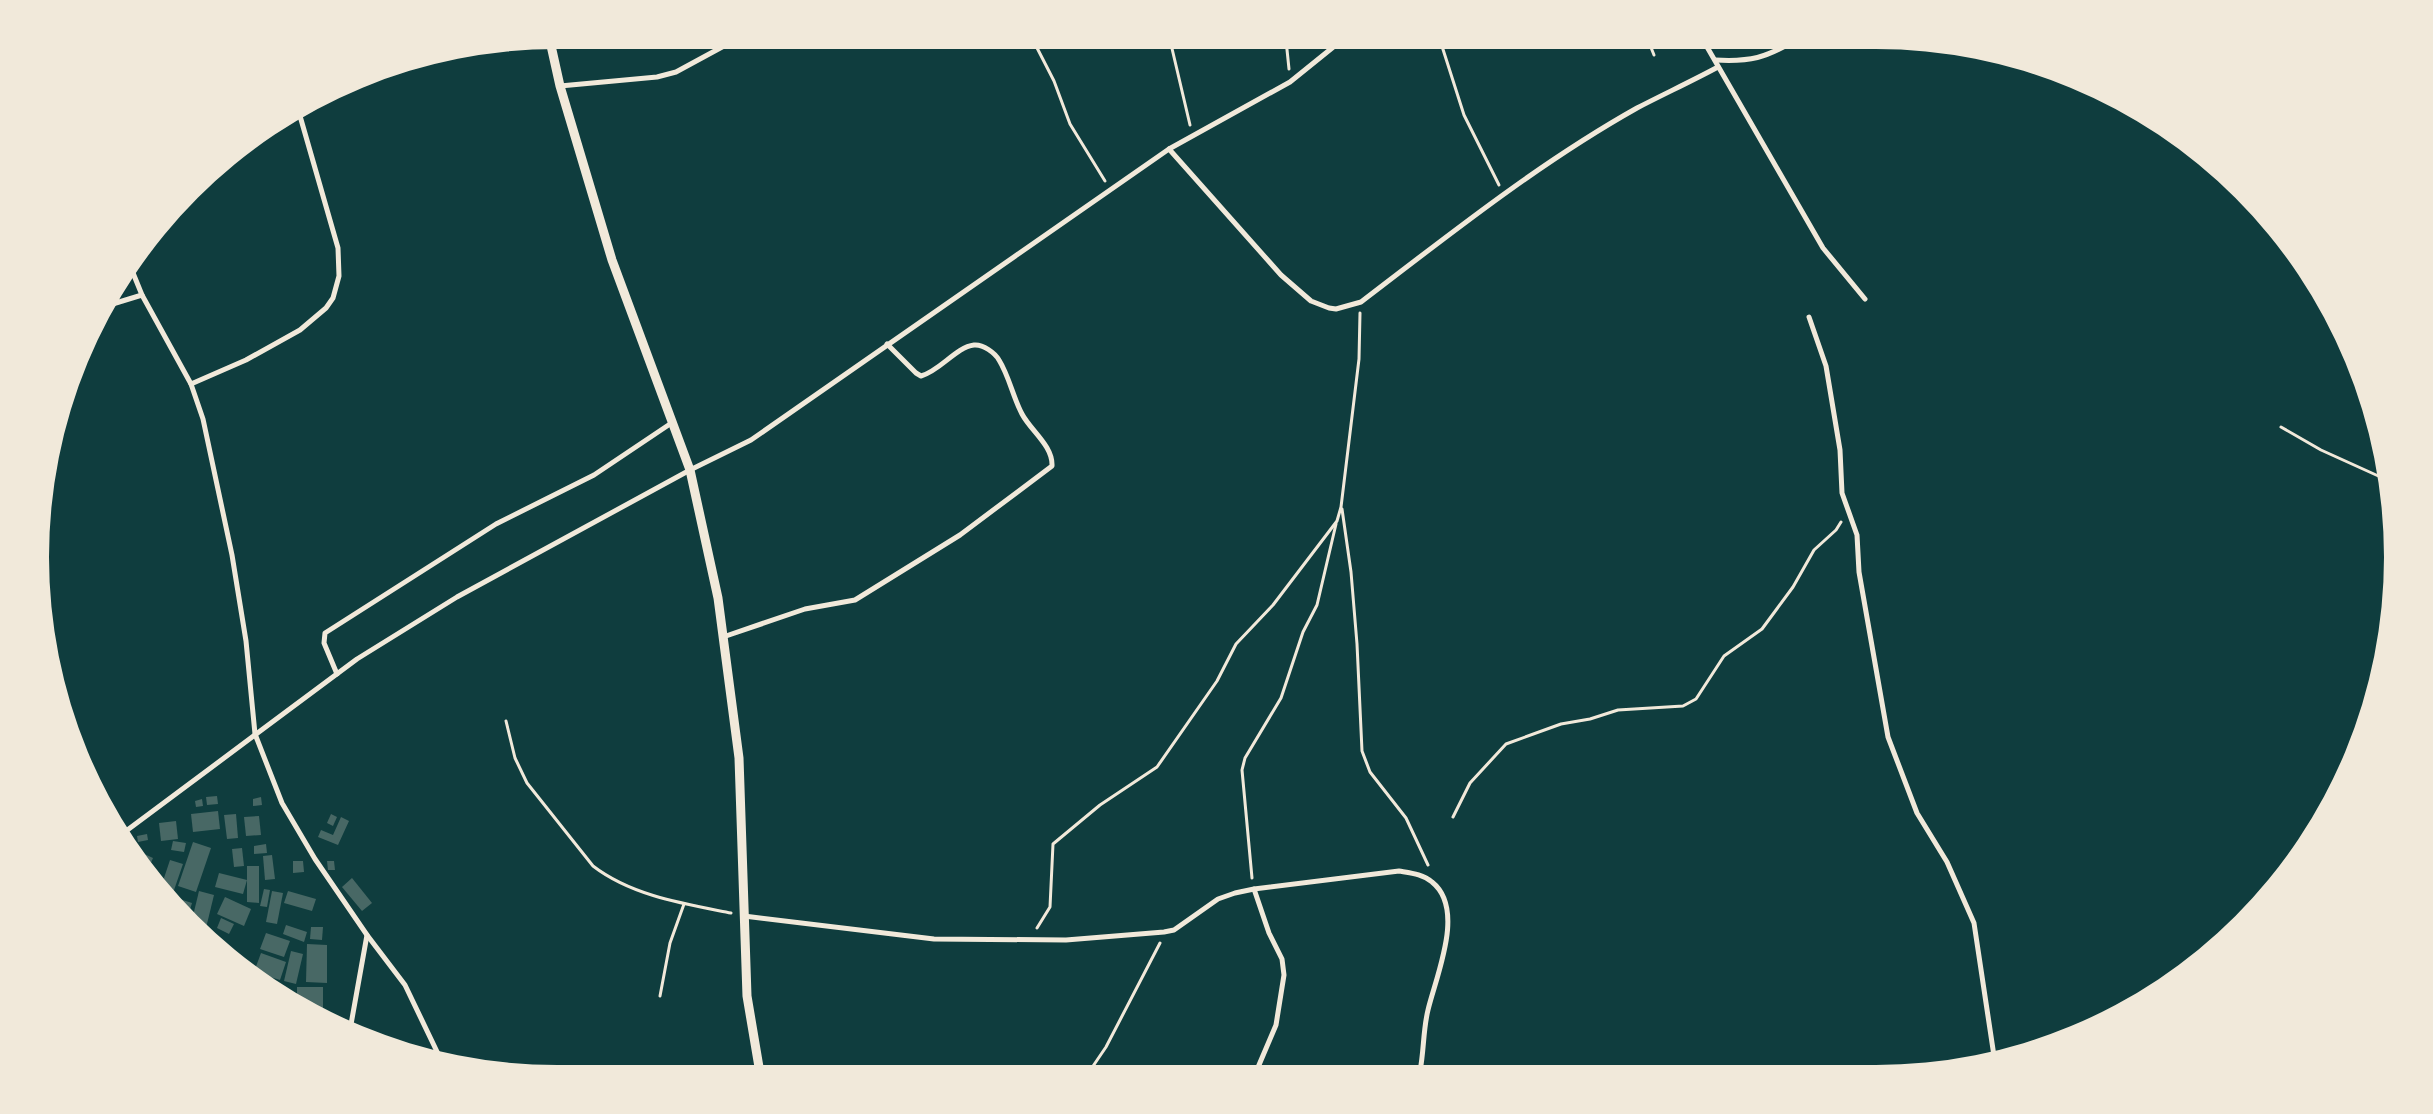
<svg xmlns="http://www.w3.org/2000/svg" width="2433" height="1114" font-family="'Noto Serif',serif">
	<rect width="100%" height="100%" fill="#0f3d3e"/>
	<!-- building -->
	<g fill="#486865">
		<polygon points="217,796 218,804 207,805 206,797"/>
		<polygon points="261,797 262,805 253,806 253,799"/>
		<polygon points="202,799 203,806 196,807 195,801"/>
		<polygon points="218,811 220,829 193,832 191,814"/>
		<polygon points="236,814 238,838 227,839 224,815"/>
		<polygon points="331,814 337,817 333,826 327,823"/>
		<polygon points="259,816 261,835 246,836 244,817"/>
		<polygon points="341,817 349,821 338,845 318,837 321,830 333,835"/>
		<polygon points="176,821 178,839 161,841 159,823"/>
		<polygon points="147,834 148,840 138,842 137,836"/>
		<polygon points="173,841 186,843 184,852 171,850"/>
		<polygon points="193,842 211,848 196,892 178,886"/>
		<polygon points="266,844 267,853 254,854 254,846"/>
		<polygon points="242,848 244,866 234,867 232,849"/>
		<polygon points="140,852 153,858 147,872 137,858"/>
		<polygon points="272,855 275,879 265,880 263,856"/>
		<polygon points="170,860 183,864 173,893 165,891 161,887"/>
		<polygon points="293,861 303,861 304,872 293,873"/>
		<polygon points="327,861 334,861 335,870 328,870"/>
		<polygon points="247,866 259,866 259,903 247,902"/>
		<polygon points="219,873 247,880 243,894 215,887"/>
		<polygon points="352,878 372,903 362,911 342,887"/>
		<polygon points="264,889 270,890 267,907 260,906"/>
		<polygon points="199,891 214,895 206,928 197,925 192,920"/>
		<polygon points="272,891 283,893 277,924 266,922"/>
		<polygon points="288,891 316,899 312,911 284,903"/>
		<polygon points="170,896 192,903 188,916 186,914"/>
		<polygon points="225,897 251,909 244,926 217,914"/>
		<polygon points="221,918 234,924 229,934 217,928"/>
		<polygon points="286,925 307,932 304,942 283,934"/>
		<polygon points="311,927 323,927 322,940 310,939"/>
		<polygon points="266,933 290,941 284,957 260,949"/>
		<polygon points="307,944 327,945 327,983 306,982"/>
		<polygon points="291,951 303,954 296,984 284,981"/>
		<polygon points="261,953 286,962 280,980 254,972"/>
		<polygon points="297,987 323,987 323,1017 297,1004"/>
	</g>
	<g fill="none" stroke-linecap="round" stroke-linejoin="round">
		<!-- path -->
		<g stroke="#f1e9da" stroke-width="3">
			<polyline points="1033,40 1054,81 1070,124 1105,181"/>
			<polyline points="1170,40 1190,125"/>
			<polyline points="1286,40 1289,69"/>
			<polyline points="1440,40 1464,115 1499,185"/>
			<polyline points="1648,40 1654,55"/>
			<polyline points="2281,427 2321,450 2385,479"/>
			<polyline points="1342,509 1351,572 1357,644 1362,751 1370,772 1406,818 1428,865"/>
			<path d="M 506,721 L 515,758 L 527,783 L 593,866 C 632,896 685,904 731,913"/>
			<polyline points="1453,817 1470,783 1506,744 1561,724 1590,719 1618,710 1683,706 1696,699 1724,656 1762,629 1793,587 1814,550 1836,530 1841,522"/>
			<polyline points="1252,878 1242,770 1245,758 1281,698 1303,632 1317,605 1336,524"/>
			<polyline points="1037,928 1050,907 1053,844 1100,805 1157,767 1217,681 1236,644 1273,605 1337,521 1341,507 1359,359 1360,313"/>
			<polyline points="660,996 670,943 684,904"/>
			<polyline points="1089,1072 1106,1047 1160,943"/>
		</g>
		<!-- minor -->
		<g stroke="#f1e9da" stroke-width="5">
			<polyline points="1703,40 1823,248 1865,299"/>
			<path d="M 1715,60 C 1751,62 1765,58 1796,40"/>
			<polyline points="560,86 657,77 676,72 735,40"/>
			<path d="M 1169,149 L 1281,275 L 1311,301 L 1329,308 L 1336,309 L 1361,302 C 1450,234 1539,163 1637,108 C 1664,94 1692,81 1718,67"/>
			<polyline points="131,268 142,295 191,384 203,419 232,555 246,641 255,734 282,803 315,859 367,935 405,985 441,1060"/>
			<polyline points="106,306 142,295"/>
			<polyline points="1809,317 1826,366 1840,450 1842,493 1857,535 1859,572 1888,737 1917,813 1947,862 1974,923 1994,1056"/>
			<polyline points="191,384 246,360 300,330 326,308 333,298 339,276 338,248 298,109"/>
			<path d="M 723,637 L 805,609 L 855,600 L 960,535 L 1052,466 C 1053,446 1031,431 1022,414 C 1013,397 1009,376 999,360 C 995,353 983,344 974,345 C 956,347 940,371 921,376 L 916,373 L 887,344"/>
			<polyline points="337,674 324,643 325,633 496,524 594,475 673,422"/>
			<polyline points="122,834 357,659 457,597 690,470 751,440 1169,149 1290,82 1342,40"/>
			<polyline points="1254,889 1269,933 1282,959 1284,975 1276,1025 1256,1072"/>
			<path d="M 744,916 L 934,939 L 1066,940 L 1164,932 L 1174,930 L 1218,899 L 1235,893 L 1254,889 L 1399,871 C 1411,873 1423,874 1432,882 C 1466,909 1436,976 1428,1010 C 1423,1030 1424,1051 1420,1071"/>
			<polyline points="350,1030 367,935"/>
		</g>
		<!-- tertiary -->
		<polyline stroke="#f1e9da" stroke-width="9" points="550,41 560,86 612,260 690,470 718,598 739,758 747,996 760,1073"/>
	</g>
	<!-- crop -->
	<path d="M0 0H2433V1114H0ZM557 49H1876A508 508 0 0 1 2384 557V557A508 508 0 0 1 1876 1065H557A508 508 0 0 1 49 557V557A508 508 0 0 1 557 49Z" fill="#f1e9da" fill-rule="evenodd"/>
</svg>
